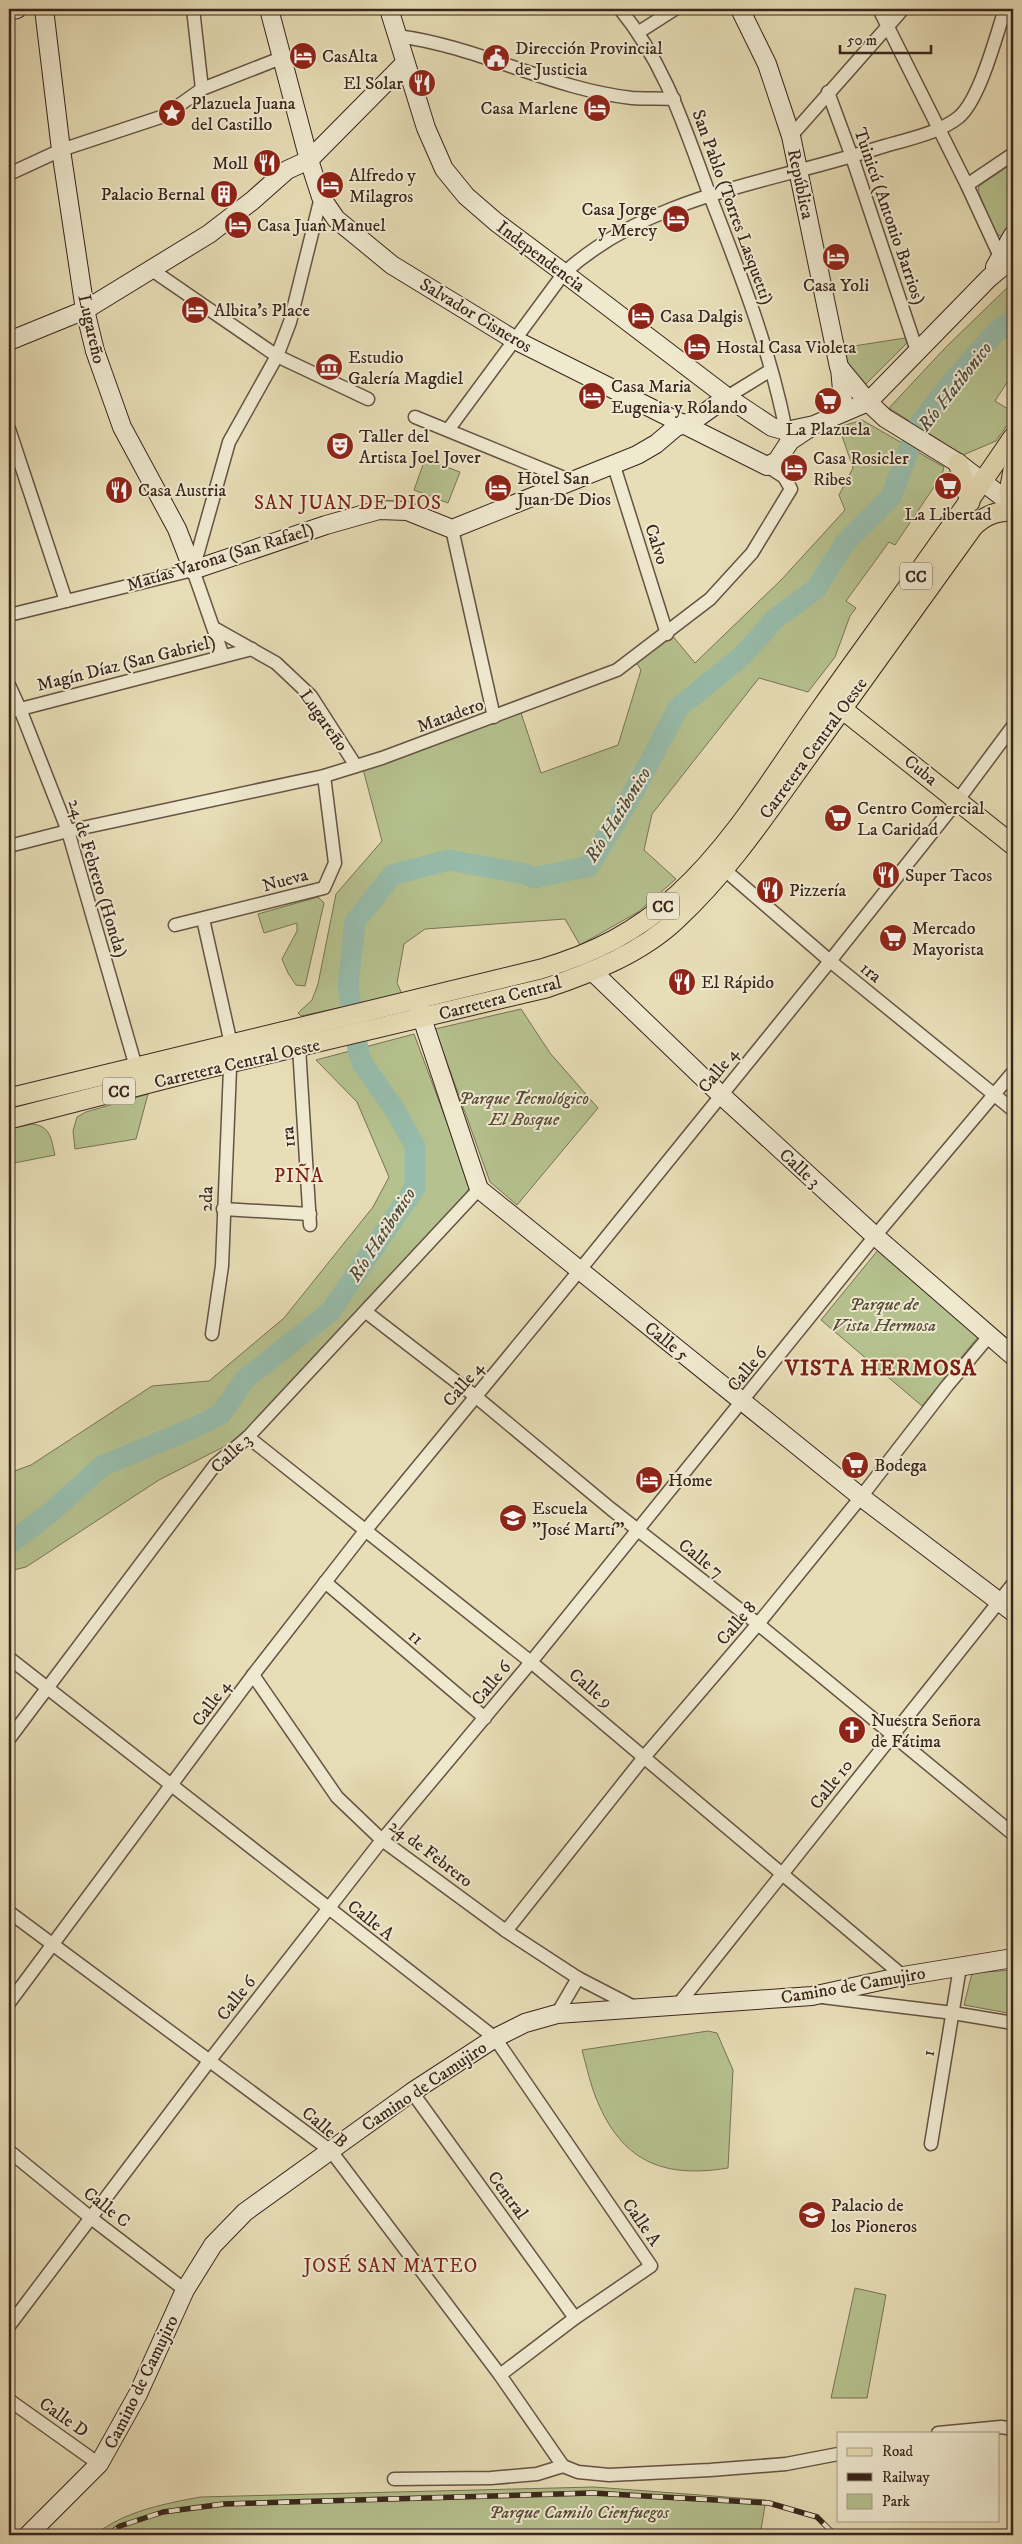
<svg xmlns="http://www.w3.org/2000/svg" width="1022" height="2544" font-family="'IM FELL DW Pica',serif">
	<rect width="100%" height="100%" fill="#e7ddb6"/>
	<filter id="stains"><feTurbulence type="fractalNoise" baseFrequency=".004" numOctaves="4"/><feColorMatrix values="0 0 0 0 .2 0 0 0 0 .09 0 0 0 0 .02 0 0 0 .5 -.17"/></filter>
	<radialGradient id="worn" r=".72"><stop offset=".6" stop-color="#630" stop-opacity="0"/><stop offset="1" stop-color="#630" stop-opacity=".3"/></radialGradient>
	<!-- green -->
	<g fill="#b5c18e" stroke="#777356">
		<polygon points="1013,163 1013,224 1006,236 1000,236 994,230 978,191 979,186"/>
		<polygon points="1013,282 1013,383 1008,381 995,401 1013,412 1013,417 996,441 963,455 889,408 945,348"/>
		<polygon points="905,338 907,343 865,385 843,362 841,348"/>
		<polygon points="862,420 944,467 942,475 895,545 889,542 846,601 856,608 850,616 835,657 808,692 759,678 652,814 644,850 676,879 638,912 580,945 565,919 425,929 404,944 397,983 402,994 301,1016 298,1013 312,1000 318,984 336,894 382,841 363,769 521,713 541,773 618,745 641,670 636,662 671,634 695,663 782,579 845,510 839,495 853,468 839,427"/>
		<polygon points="425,459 460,472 448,503 414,490"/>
		<polygon points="318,897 324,903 305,986 296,985 288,973 282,959 297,931 297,923 264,933 258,914"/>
		<polygon points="521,1009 550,1053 598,1108 517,1205 490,1182 435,1029"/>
		<polygon points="414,1034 471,1187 365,1310 235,1441 159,1480 26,1567 9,1571 9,1473 31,1465 152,1386 209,1381 284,1318 373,1207 389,1177 357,1102 316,1060"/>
		<polygon points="148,1094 136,1139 75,1149 73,1131 77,1117 86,1112"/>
		<path d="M 32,1124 C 51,1126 51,1139 55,1155 L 9,1164 L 9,1129 Z"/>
		<polygon points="878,1250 978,1337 922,1406 821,1320"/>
		<polygon points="1013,1970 1013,2014 964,2005 972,1973"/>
		<path d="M 708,2031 L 717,2033 L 733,2070 L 728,2168 C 667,2178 625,2164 599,2105 C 591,2088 587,2068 582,2050 Z"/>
		<polygon points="855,2288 886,2295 867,2398 831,2398"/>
		<path d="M 594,2487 L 766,2500 L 760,2535 L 95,2535 C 124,2511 164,2504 200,2497 Z"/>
	</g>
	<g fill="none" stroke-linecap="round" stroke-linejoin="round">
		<!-- river -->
		<polyline stroke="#97bcab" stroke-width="21" points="9,1544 50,1513 102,1466 198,1426 221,1414 245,1379 330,1312 415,1188 415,1146 395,1110 362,1063 358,1049 348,986 355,922 392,875 449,860 525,874 534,878 589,866 634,791 678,708 742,656 776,618 816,589 845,543 891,497 919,424 952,382 995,333 1013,319"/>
		<!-- street casing -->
		<g stroke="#645343" stroke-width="15">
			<g id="street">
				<polyline points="193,9 202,89"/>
				<path d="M 620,9 C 666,65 685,129 710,196 C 740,273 770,349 786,431"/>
				<polyline points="879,9 967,185 1003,263"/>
				<polyline points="639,32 675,9"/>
				<path d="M 397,36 C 477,46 551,89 632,98 C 646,99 661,98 674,99"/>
				<polyline points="828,92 852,157 917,351"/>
				<polyline points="791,136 903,9"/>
				<polyline points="9,174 61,150 164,116 202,89 281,58"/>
				<polyline points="967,185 1013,154"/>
				<polyline points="152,270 277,356 368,399"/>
				<polyline points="727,397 771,370"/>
				<polyline points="415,417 574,482"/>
				<polyline points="9,429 66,601"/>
				<path d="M 448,430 L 564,273 C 650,195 771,183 878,148 C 904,140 938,134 959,117 C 980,99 996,36 1005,9"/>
				<polyline points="614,466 667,634"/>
				<polyline points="452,529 494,717"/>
				<polyline points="193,570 229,442 277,356 290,322 321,197"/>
				<polyline points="193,570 223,656"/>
				<polyline points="9,615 193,570"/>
				<polyline points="214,628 276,663 311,696 356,766"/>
				<polyline points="9,685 20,709 68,831 138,1074"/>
				<polyline points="9,712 252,649"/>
				<polyline points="9,846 68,831 324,776 382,758 617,670 710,599 752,553 791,489 784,477 767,466"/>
				<polyline points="719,865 830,961 1013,1110"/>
				<polyline points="203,919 231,1044 222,1266 212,1334"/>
				<polyline points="175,925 324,888 335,863 324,776"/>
				<polyline points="299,1047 310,1225"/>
				<polyline points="223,1209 310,1214"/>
				<polyline points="366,1312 475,1396 611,1509 758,1624 1013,1834"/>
				<polyline points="248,1437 531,1662 903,1976"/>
				<polyline points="325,1582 485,1718"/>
				<polyline points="9,1658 495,2038 651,2266 575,2318 500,2375"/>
				<polyline points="253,1675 337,1797 382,1840 506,1931 578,1978 636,2008"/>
				<polyline points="9,1739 215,1465 248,1437 479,1189"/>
				<polyline points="9,1912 331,2151 500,2375 563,2466"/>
				<polyline points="506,1931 645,1756 758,1624 861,1497 947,1386 990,1335"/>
				<polyline points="822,1997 953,2013 1013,2023"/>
				<polyline points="9,2003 253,1675 365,1531 579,1271 830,961 958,800 1013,726"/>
				<polyline points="677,2006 1013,1584"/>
				<polyline points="557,2014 578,1978"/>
				<polyline points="412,2092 575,2318"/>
				<polyline points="931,2144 960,1967"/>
				<polyline points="9,2151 91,2218 185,2290"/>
				<polyline points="9,2326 210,2060 382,1840 531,1662 875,1236 1013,1072"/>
				<polyline points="9,2400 99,2464"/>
				<polyline points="938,2433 1001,2427 1013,2429"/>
				<polyline points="394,2479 491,2478 537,2474 563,2466 578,2472 609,2475 710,2470 786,2464 838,2454"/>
			</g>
		</g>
		<!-- secondary casing -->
		<g stroke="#39251d" stroke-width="20">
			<g id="secondary">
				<polyline points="44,9 61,150 85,310 95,351 122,427 177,529 193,570 326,525 379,510 407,511 452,529 637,455 656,444 676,427 693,421 727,397"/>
				<polyline points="269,9 309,160 321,197 336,219 392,265 513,339 767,466 777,461 790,441 808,429"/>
				<polyline points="389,9 426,128 444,169 466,196 496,222 564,273 727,397 772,427 786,431 814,425 868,402 989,278 1013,258"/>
				<polyline points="740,9 767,64 791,136 839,367 868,402 885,418 958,463 1013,505"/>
				<polyline points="9,11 17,9"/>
				<polyline points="995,267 1013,235"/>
				<polyline points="9,341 85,310 209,234 252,201 287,170 309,160 405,63"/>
				<polyline points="840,368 844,412"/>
				<polyline points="593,972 721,1095 875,1236 1013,1356"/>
				<polyline points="417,1003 479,1189 861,1497 1013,1612"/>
				<polyline points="28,2535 99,2464 138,2394 185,2290 213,2245 245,2212 412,2092 495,2038 525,2023 557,2014 812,1996 903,1976 1013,1958"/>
			</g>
		</g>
		<!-- primary casing -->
		<g stroke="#39251d" stroke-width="21">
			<g id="primary">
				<polyline points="958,463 970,502"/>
				<polyline points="1010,502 1009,492 1013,470"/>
				<polyline points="832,701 1013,845"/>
				<path d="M 9,1098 L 541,969 C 595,953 636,932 678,894 C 735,842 776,771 821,708 C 885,618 951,529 1013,437"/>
				<path d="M 9,1119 L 204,1069 L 546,988 C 591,973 641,953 676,920 C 728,872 768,812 809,755 C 864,679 918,603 973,527 C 985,515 997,511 1013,511"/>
			</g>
		</g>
		<!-- street -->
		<use href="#street" stroke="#efe9d0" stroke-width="12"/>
		<!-- secondary -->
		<use href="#secondary" stroke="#efe9d0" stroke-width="18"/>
		<!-- primary -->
		<use href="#primary" stroke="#e7ddb6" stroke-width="19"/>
		<!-- rail casing -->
		<g stroke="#39251d" stroke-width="5.5">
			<polyline id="rail" points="108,2535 120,2526 163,2512 224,2504 592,2493 769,2503 817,2517 835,2535"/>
		</g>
		<!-- rail -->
		<use href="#rail" stroke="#efe9d0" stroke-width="4" stroke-dasharray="11" stroke-linecap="butt"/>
	</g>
	<!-- icons -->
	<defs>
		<g id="hotel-disc" transform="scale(1.4375)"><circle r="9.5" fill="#8f2418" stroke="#efe9d0"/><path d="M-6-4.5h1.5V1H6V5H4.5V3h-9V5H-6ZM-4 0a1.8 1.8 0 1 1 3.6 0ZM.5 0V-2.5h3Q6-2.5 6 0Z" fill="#fff"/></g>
		<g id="civic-disc" transform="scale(1.4375)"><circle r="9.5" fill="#8f2418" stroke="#efe9d0"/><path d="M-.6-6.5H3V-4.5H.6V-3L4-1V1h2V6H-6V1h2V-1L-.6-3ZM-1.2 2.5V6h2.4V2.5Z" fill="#fff"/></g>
		<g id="restaurant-disc" transform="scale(1.4375)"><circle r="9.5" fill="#8f2418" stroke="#efe9d0"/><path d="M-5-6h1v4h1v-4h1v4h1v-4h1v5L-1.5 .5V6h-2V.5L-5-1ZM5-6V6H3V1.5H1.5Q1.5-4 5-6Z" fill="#fff"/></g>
		<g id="sight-disc" transform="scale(1.4375)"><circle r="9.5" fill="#8f2418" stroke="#efe9d0"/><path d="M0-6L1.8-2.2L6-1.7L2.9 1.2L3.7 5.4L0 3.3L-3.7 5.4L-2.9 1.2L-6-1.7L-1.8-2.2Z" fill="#fff"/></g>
		<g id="building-disc" transform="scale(1.4375)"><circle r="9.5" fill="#8f2418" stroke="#efe9d0"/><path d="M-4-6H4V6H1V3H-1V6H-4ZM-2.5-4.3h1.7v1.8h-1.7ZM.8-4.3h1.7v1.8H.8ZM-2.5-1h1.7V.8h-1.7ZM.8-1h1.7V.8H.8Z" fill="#fff"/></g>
		<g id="museum-disc" transform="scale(1.4375)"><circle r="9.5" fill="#8f2418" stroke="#efe9d0"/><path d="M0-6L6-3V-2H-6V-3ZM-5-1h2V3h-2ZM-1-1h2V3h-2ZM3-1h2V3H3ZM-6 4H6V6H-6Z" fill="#fff"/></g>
		<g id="supermarket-disc" transform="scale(1.4375)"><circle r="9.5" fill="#8f2418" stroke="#efe9d0"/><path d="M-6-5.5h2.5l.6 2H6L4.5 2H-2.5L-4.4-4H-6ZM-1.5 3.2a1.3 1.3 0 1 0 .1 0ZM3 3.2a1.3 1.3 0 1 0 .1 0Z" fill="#fff"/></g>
		<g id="theatre-disc" transform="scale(1.4375)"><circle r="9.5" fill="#8f2418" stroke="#efe9d0"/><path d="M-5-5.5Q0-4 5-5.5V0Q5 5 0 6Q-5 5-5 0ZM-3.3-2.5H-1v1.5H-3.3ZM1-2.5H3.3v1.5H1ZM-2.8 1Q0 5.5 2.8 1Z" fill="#fff"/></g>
		<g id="school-disc" transform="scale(1.4375)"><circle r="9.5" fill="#8f2418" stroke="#efe9d0"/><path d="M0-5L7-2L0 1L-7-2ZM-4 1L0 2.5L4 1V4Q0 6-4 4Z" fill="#fff"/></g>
		<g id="church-disc" transform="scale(1.4375)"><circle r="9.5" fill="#8f2418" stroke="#efe9d0"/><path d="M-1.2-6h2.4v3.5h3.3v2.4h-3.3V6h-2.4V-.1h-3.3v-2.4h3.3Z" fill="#fff"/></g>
	</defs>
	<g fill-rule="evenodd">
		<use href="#hotel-disc" x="303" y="56"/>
		<use href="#civic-disc" x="496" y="58"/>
		<use href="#restaurant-disc" x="422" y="83"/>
		<use href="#hotel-disc" x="597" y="108"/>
		<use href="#sight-disc" x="172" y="113"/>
		<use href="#restaurant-disc" x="267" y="163"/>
		<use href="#hotel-disc" x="330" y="185"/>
		<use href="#building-disc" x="224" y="194"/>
		<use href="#hotel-disc" x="676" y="219"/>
		<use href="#hotel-disc" x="238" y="225"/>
		<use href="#hotel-disc" x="836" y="257"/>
		<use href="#hotel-disc" x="195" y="310"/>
		<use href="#hotel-disc" x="641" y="316"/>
		<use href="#hotel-disc" x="697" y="347"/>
		<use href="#museum-disc" x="329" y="367"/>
		<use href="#hotel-disc" x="592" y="396"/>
		<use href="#supermarket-disc" x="828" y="401"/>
		<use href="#theatre-disc" x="340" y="446"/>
		<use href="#hotel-disc" x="794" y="468"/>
		<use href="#supermarket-disc" x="948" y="486"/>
		<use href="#hotel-disc" x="498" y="488"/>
		<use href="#restaurant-disc" x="119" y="490"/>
		<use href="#supermarket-disc" x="838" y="818"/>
		<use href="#restaurant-disc" x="886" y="875"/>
		<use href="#restaurant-disc" x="770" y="890"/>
		<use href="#supermarket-disc" x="893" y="938"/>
		<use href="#restaurant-disc" x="682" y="982"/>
		<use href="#supermarket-disc" x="855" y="1465"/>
		<use href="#hotel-disc" x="649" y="1480"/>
		<use href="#school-disc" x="513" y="1518"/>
		<use href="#church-disc" x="852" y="1730"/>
		<use href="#school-disc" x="812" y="2215"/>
	</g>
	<g text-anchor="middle" stroke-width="4" stroke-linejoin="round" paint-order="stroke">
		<!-- shield labels -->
		<g fill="#efe9d0" stroke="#706053" stroke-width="1">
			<rect x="900" y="562.5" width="32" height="27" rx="4"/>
			<rect x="647" y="892.5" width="32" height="27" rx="4"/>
			<rect x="103" y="1077.5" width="32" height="27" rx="4"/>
		</g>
		<g font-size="16" font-weight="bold" fill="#39251d">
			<text x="916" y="582">CC</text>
			<text x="663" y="912">CC</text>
			<text x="119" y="1097">CC</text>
		</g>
		<!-- poi labels -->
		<g font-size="18" fill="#39251d" stroke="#efe9d0" text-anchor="start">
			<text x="515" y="54">Dirección Provincial<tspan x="515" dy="21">de Justicia</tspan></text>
			<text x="322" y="62">CasAlta</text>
			<text x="403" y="89" text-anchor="end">El Solar</text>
			<text x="191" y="109">Plazuela Juana<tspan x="191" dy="21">del Castillo</tspan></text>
			<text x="578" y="114" text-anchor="end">Casa Marlene</text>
			<text x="248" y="169" text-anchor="end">Moll</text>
			<text x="349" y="181">Alfredo y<tspan x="349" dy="21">Milagros</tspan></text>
			<text x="205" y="200" text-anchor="end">Palacio Bernal</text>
			<text x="657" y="215" text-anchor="end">Casa Jorge<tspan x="657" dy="21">y Mercy</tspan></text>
			<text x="257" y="231">Casa Juan Manuel</text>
			<text x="836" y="291" text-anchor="middle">Casa Yoli</text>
			<text x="214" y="316">Albita's Place</text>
			<text x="660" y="322">Casa Dalgis</text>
			<text x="716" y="353">Hostal Casa Violeta</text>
			<text x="348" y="363">Estudio<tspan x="348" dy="21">Galería Magdiel</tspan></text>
			<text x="611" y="392">Casa Maria<tspan x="611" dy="21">Eugenia y Rolando</tspan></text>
			<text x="828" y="435" text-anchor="middle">La Plazuela</text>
			<text x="359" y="442">Taller del<tspan x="359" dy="21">Artista Joel Jover</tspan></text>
			<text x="813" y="464">Casa Rosicler<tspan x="813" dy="21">Ribes</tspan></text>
			<text x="517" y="484">Hotel San<tspan x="517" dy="21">Juan De Dios</tspan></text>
			<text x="138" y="496">Casa Austria</text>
			<text x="948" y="520" text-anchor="middle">La Libertad</text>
			<text x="857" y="814">Centro Comercial<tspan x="857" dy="21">La Caridad</tspan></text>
			<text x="905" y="881">Super Tacos</text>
			<text x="789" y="896">Pizzería</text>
			<text x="912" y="934">Mercado<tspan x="912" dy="21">Mayorista</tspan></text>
			<text x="701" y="988">El Rápido</text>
			<text x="874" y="1471">Bodega</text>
			<text x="668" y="1486">Home</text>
			<text x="532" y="1514">Escuela<tspan x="532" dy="21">"José Martí"</tspan></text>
			<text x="871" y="1726">Nuestra Señora<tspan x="871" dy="21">de Fátima</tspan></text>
			<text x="831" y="2211">Palacio de<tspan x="831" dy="21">los Pioneros</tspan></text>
		</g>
		<!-- street labels -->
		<g font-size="18" fill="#39251d" stroke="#efe9d0">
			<text transform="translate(801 184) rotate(78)" y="6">República</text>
			<text transform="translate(733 207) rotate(70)" y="6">San Pablo (Torres Lasquetti)</text>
			<text transform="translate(890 216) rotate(71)" y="6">Tuinicú (Antonio Barrios)</text>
			<text transform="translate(541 256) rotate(37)" y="6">Independencia</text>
			<text transform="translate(476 315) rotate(31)" y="6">Salvador Cisneros</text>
			<text transform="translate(92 329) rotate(77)" y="6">Lugareño</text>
			<text transform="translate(657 544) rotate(72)" y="6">Calvo</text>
			<text transform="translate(220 557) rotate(-17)" y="6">Matías Varona (San Rafael)</text>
			<text transform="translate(126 663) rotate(-14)" y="6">Magín Díaz (San Gabriel)</text>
			<text transform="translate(450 715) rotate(-20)" y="6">Matadero</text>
			<text transform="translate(324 720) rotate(55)" y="6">Lugareño</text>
			<text transform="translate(813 748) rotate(-54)" y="6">Carretera Central Oeste</text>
			<text transform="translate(921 770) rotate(39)" y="6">Cuba</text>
			<text transform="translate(98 878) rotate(73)" y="6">24 de Febrero (Honda)</text>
			<text transform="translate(285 880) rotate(-15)" y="6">Nueva</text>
			<text transform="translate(871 972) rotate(39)" y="6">1ra</text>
			<text transform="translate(500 998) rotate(-15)" y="6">Carretera Central</text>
			<text transform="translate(237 1063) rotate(-13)" y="6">Carretera Central Oeste</text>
			<text transform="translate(718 1070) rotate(-51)" y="6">Calle 4</text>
			<text transform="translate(288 1137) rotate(-95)" y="6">1ra</text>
			<text transform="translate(800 1168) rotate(43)" y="6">Calle 3</text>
			<text transform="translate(206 1199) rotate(-88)" y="6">2da</text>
			<text transform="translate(667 1341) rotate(39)" y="6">Calle 5</text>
			<text transform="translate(747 1369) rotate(-51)" y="6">Calle 6</text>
			<text transform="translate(463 1384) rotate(-50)" y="6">Calle 4</text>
			<text transform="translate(231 1453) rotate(-43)" y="6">Calle 3</text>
			<text transform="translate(701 1558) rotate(38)" y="6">Calle 7</text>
			<text transform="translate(736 1623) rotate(-50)" y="6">Calle 8</text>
			<text transform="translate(416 1637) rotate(40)" y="6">11</text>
			<text transform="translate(491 1683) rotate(-51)" y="6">Calle 6</text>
			<text transform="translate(591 1688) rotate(40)" y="6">Calle 9</text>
			<text transform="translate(211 1703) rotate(-54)" y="6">Calle 4</text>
			<text transform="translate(831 1784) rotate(-52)" y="6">Calle 10</text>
			<text transform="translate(431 1853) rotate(37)" y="6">24 de Febrero</text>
			<text transform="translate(371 1920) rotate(38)" y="6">Calle A</text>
			<text transform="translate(853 1985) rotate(-10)" y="6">Camino de Camujiro</text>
			<text transform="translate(236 1998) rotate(-52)" y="6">Calle 6</text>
			<text transform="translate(928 2053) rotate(-80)" y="6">1</text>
			<text transform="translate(424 2086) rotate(-34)" y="6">Camino de Camujiro</text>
			<text transform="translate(325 2127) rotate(40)" y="6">Calle B</text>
			<text transform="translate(508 2195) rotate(54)" y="6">Central</text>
			<text transform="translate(107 2207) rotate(38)" y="6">Calle C</text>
			<text transform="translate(642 2222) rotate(55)" y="6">Calle A</text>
			<text transform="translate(141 2382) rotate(-64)" y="6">Camino de Camujiro</text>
			<text transform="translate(64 2417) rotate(35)" y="6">Calle D</text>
		</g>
		<!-- park labels -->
		<g font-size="18" font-style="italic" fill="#584c39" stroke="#efe9d0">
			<text x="524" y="1104">Parque Tecnológico<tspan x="524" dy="21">El Bosque</tspan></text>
			<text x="884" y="1310">Parque de<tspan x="884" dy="21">Vista Hermosa</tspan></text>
			<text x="579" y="2518">Parque Camilo Cienfuegos</text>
		</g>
		<!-- water labels -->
		<g font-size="19" font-style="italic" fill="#504b40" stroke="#efe9d0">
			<text transform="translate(954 386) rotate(-52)" y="7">Río Hatibonico</text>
			<text transform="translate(617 814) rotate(-58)" y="7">Río Hatibonico</text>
			<text transform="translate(381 1234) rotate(-57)" y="7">Río Hatibonico</text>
		</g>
		<!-- neighbourhood labels -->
		<g font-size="19" letter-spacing="1" fill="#7a1f14" stroke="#efe9d0">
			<text x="348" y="509">SAN JUAN DE DIOS</text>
			<text x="299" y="1182">PIÑA</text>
			<text x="391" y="2272">JOSÉ SAN MATEO</text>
		</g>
		<!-- district labels -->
		<g font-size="22" font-weight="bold" letter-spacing="1" fill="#7a1f14" stroke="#efe9d0">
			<text x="881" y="1375">VISTA HERMOSA</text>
		</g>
	</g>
	<!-- margin -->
	<rect width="1022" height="2544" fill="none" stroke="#e7ddb6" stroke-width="30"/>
	<rect x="10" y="10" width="1002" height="2524" fill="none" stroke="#39251d" stroke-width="2.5"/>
	<rect x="15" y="15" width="992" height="2514" fill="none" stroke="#39251d"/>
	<!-- legend -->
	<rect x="837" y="2432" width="162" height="90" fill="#efe9d0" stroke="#a69b88"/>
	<rect x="847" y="2448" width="25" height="8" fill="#e7ddb6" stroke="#a69b88"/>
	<text x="882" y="2456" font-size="15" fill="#39251d">Road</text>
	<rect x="847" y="2473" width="25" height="8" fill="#39251d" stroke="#a69b88"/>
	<text x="882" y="2482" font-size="15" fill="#39251d">Railway</text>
	<rect x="847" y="2494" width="25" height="15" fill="#b5c18e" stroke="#a69b88"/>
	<text x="882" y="2506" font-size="15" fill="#39251d">Park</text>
	<!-- scale -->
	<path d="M840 45v8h91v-8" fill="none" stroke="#39251d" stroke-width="2.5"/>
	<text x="847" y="45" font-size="15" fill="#39251d" stroke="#efe9d0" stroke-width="4" paint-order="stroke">50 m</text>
	<rect width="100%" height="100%" filter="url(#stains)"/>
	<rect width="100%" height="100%" fill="url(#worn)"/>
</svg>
